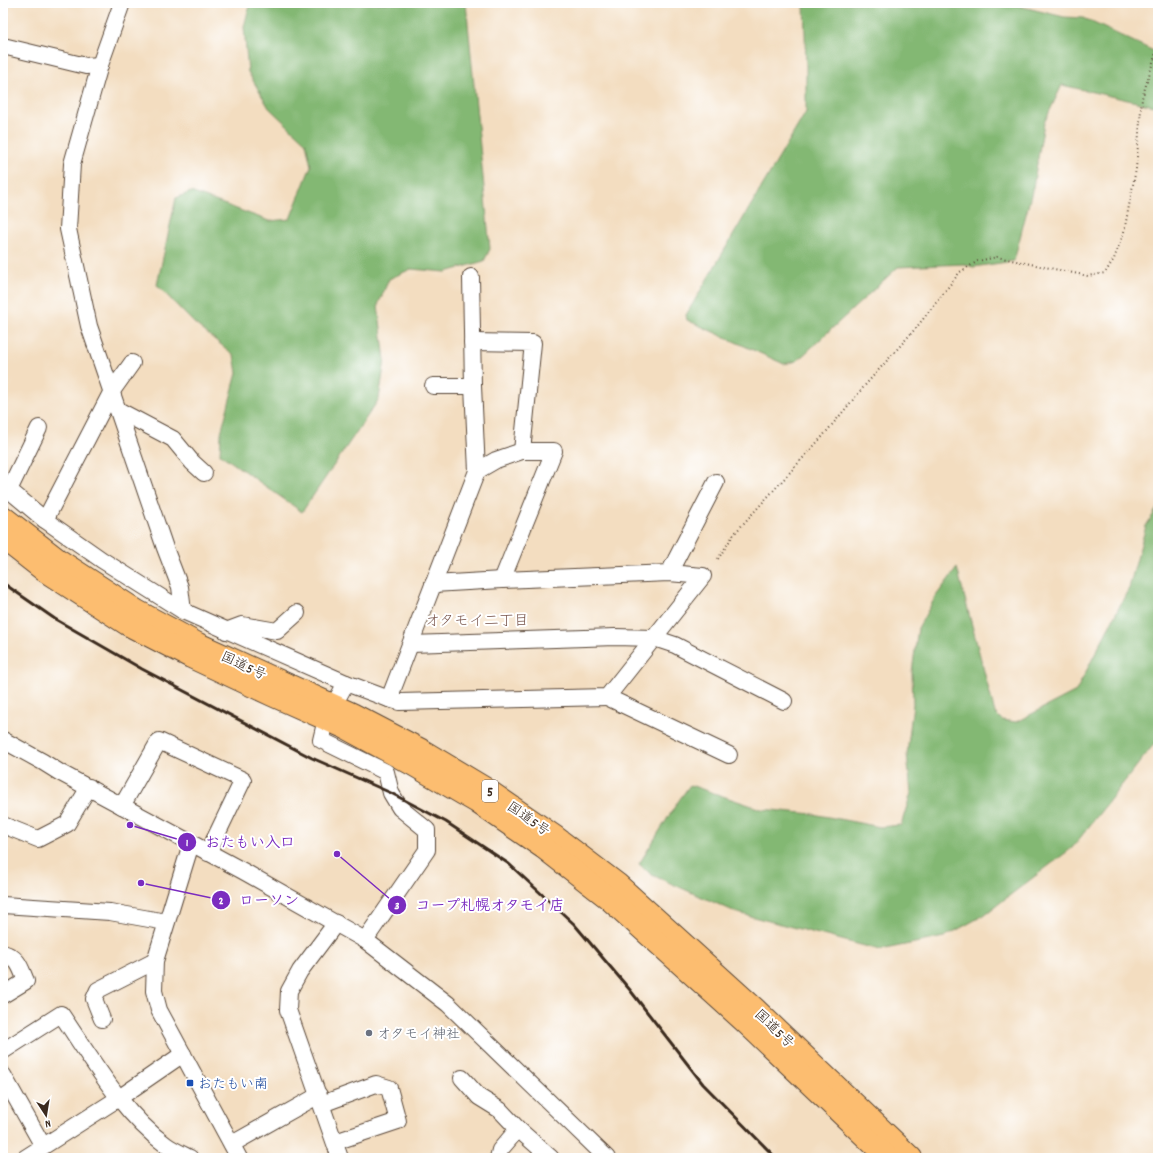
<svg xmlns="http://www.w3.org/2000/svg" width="1161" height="1161" font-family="Dekko,'Klee One',sans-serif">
	<rect width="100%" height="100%" fill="#fff"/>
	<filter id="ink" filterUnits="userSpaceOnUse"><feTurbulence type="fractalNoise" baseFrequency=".025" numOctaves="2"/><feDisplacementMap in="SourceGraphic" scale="8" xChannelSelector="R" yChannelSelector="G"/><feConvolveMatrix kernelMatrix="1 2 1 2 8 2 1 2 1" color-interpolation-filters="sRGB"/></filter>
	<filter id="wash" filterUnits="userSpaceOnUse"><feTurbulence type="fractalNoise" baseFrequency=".012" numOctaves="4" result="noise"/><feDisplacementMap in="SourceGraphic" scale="16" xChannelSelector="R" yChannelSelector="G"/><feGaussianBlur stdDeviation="0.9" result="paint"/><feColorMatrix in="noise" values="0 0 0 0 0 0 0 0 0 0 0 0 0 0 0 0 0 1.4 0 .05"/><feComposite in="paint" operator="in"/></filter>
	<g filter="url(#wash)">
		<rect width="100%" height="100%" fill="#f3ddc0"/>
		<!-- forest -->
		<g fill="#83b873" stroke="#5f7148">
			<polygon points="250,3 466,3 490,249 484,261 446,272 411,269 389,279 378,305 385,360 379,399 302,512 220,454 221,433 237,373 234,355 194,323 157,285 176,198 191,192 269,221 290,219 311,166 306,143 269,108 248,72 244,27"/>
			<polygon points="804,3 1007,3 1064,17 1083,18 1158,53 1158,107 1062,85 1044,123 1033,187 1014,261 973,267 964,264 898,267 797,361 784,364 687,320 686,315 806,112 806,64"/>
			<polygon points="1158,507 1158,739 1072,848 984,915 944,937 880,950 738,913 652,875 639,864 677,803 690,785 761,809 813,814 880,827 901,825 911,793 907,754 913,704 912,672 918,628 936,596 957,568 995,713 1002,720 1016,722 1076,691 1129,588 1146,526"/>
		</g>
	</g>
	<g filter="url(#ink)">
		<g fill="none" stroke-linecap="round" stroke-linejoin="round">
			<!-- minor casing -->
			<g stroke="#574536" stroke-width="18">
				<g id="minor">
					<polyline points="122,3 100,65 72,164 68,229 89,326 165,548 180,587 183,611"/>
					<polyline points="3,46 86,66 100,65"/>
					<polyline points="472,342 533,343 522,451"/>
					<polyline points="433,386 473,386"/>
					<polyline points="118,410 173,439 192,462 204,473"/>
					<polyline points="477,471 496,460 522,451 554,451 502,580"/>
					<polyline points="3,485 45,520 102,560 183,611 346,683 389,699 399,702 607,697 703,576 669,573 502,580 433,584"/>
					<polyline points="9,490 39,428"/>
					<polyline points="45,520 112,391 132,363"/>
					<polyline points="669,573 716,482"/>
					<polyline points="226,631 242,625 277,631 297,613"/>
					<polyline points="411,644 615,637 654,638 675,645 784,701"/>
					<polyline points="346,683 326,719 321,740 386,772 391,793 400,808 427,830 427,850 365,940"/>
					<polyline points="607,697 729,755"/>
					<polyline points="389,699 477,471 473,386 471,277"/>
					<polyline points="3,740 43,762 59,772 243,871 365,940 448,1004 607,1158"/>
					<polyline points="122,806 159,741 243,780 208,853"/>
					<polyline points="3,825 38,839 67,824 89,787"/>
					<polyline points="191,844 155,961 154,991 159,1010 239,1158"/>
					<polyline points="3,905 110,912 166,922"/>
					<polyline points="336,923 300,971 289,991 288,1010 340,1158"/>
					<path d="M 3,953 C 19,958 20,967 26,981 L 3,995"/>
					<polyline points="102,1019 94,999 98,990 155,961"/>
					<path d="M 3,1051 L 61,1014 C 91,1058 123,1114 166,1145 C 173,1150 182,1154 190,1158"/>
					<polyline points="3,1075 43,1146"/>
					<polyline points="462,1078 479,1097 500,1110 518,1129 551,1158"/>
					<polyline points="322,1104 376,1084 389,1088 398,1121 335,1142"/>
					<polyline points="232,1144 319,1095"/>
					<polyline points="25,1158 119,1098 183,1054"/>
					<polyline points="498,1158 500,1150 518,1129"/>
				</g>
			</g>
			<!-- highway casing -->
			<g stroke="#574536" stroke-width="24">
				<g id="highway">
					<polyline points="3,517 57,559 137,611 198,644 352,714 421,750 486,789 554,836 617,884 755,1009 911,1158"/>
					<polyline points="3,538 45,571 127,624 191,657 272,695 346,728 412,764 477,802 544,848 607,897 743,1020 888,1158"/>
				</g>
			</g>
			<!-- path -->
			<polyline stroke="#574536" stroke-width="2" stroke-dasharray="1 3" stroke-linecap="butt" points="718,559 734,534 822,437 867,383 916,328 960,272 978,261 997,257 1088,276 1105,273 1114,259 1124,232 1136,169 1142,98 1158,46"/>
			<!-- minor -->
			<use href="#minor" stroke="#fff" stroke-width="16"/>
			<!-- highway -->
			<use href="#highway" stroke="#fcbd6f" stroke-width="22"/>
			<!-- rail -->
			<polyline stroke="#3b2a1e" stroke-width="3" points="3,583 55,619 142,669 312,758 391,793 446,822 509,864 574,924 630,990 703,1084 776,1158"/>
		</g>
	</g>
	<!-- markers -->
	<circle fill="#6b7280" stroke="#fff" stroke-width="1.5" cx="369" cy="1033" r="4"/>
	<rect fill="#1a4fb4" stroke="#fff" stroke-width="1.5" x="186" y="1079" width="8" height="8" rx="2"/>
	<g text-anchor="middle" stroke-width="4" stroke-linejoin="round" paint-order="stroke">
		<!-- shield labels -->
		<rect fill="#fff" stroke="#766a62" stroke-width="1" x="482" y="780" width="16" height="22" rx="3"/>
		<g font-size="13" font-weight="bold" fill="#3b2a1e">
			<text x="490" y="796">5</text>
		</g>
		<!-- street labels -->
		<g font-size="14" fill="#3b2a1e" stroke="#fff">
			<text transform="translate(244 665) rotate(25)" y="5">国道5号</text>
			<text transform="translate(529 818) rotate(35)" y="5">国道5号</text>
			<text transform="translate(775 1028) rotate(44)" y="5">国道5号</text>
		</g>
		<!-- worship labels -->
		<g font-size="14" fill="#5b616d" stroke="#fff" text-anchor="start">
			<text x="377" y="1038">オタモイ神社</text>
		</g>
		<!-- transit labels -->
		<g font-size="14" fill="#164399" stroke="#fff" text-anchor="start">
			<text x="198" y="1088">おたもい南</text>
		</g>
		<!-- neighbourhood labels -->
		<g font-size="15" fill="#7a574e" stroke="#fff">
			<text x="477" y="625">オタモイ二丁目</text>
		</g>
	</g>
	<!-- callouts -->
	<path fill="none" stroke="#7b2cbf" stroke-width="1.5" d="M130 825L187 842M141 883L221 900M337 854L397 905"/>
	<g fill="#7b2cbf" stroke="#fff" stroke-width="1.5">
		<circle cx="130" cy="825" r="4"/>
		<circle cx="141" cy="883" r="4"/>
		<circle cx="337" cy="854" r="4"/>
		<circle cx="187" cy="842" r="10"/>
		<circle cx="221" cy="900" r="10"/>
		<circle cx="397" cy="905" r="10"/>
	</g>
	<g font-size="12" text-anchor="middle" font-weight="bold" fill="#fff">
		<text x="187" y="846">1</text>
		<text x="221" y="904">2</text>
		<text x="397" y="909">3</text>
	</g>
	<g font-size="15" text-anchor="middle" font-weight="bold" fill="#7b2cbf" stroke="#fff" stroke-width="4" stroke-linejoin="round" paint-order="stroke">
		<text x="250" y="847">おたもい入口</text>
		<text x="269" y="905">ローソン</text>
		<text x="490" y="910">コープ札幌オタモイ店</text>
	</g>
	<!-- margin -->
	<rect width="1161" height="1161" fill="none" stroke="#fff" stroke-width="16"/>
	<!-- north arrow -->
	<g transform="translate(46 1115) rotate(168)" stroke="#ffffff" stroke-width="3" paint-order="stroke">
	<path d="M0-3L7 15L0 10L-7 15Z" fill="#3b2a1e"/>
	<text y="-6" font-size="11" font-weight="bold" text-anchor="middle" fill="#3b2a1e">N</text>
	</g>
</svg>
